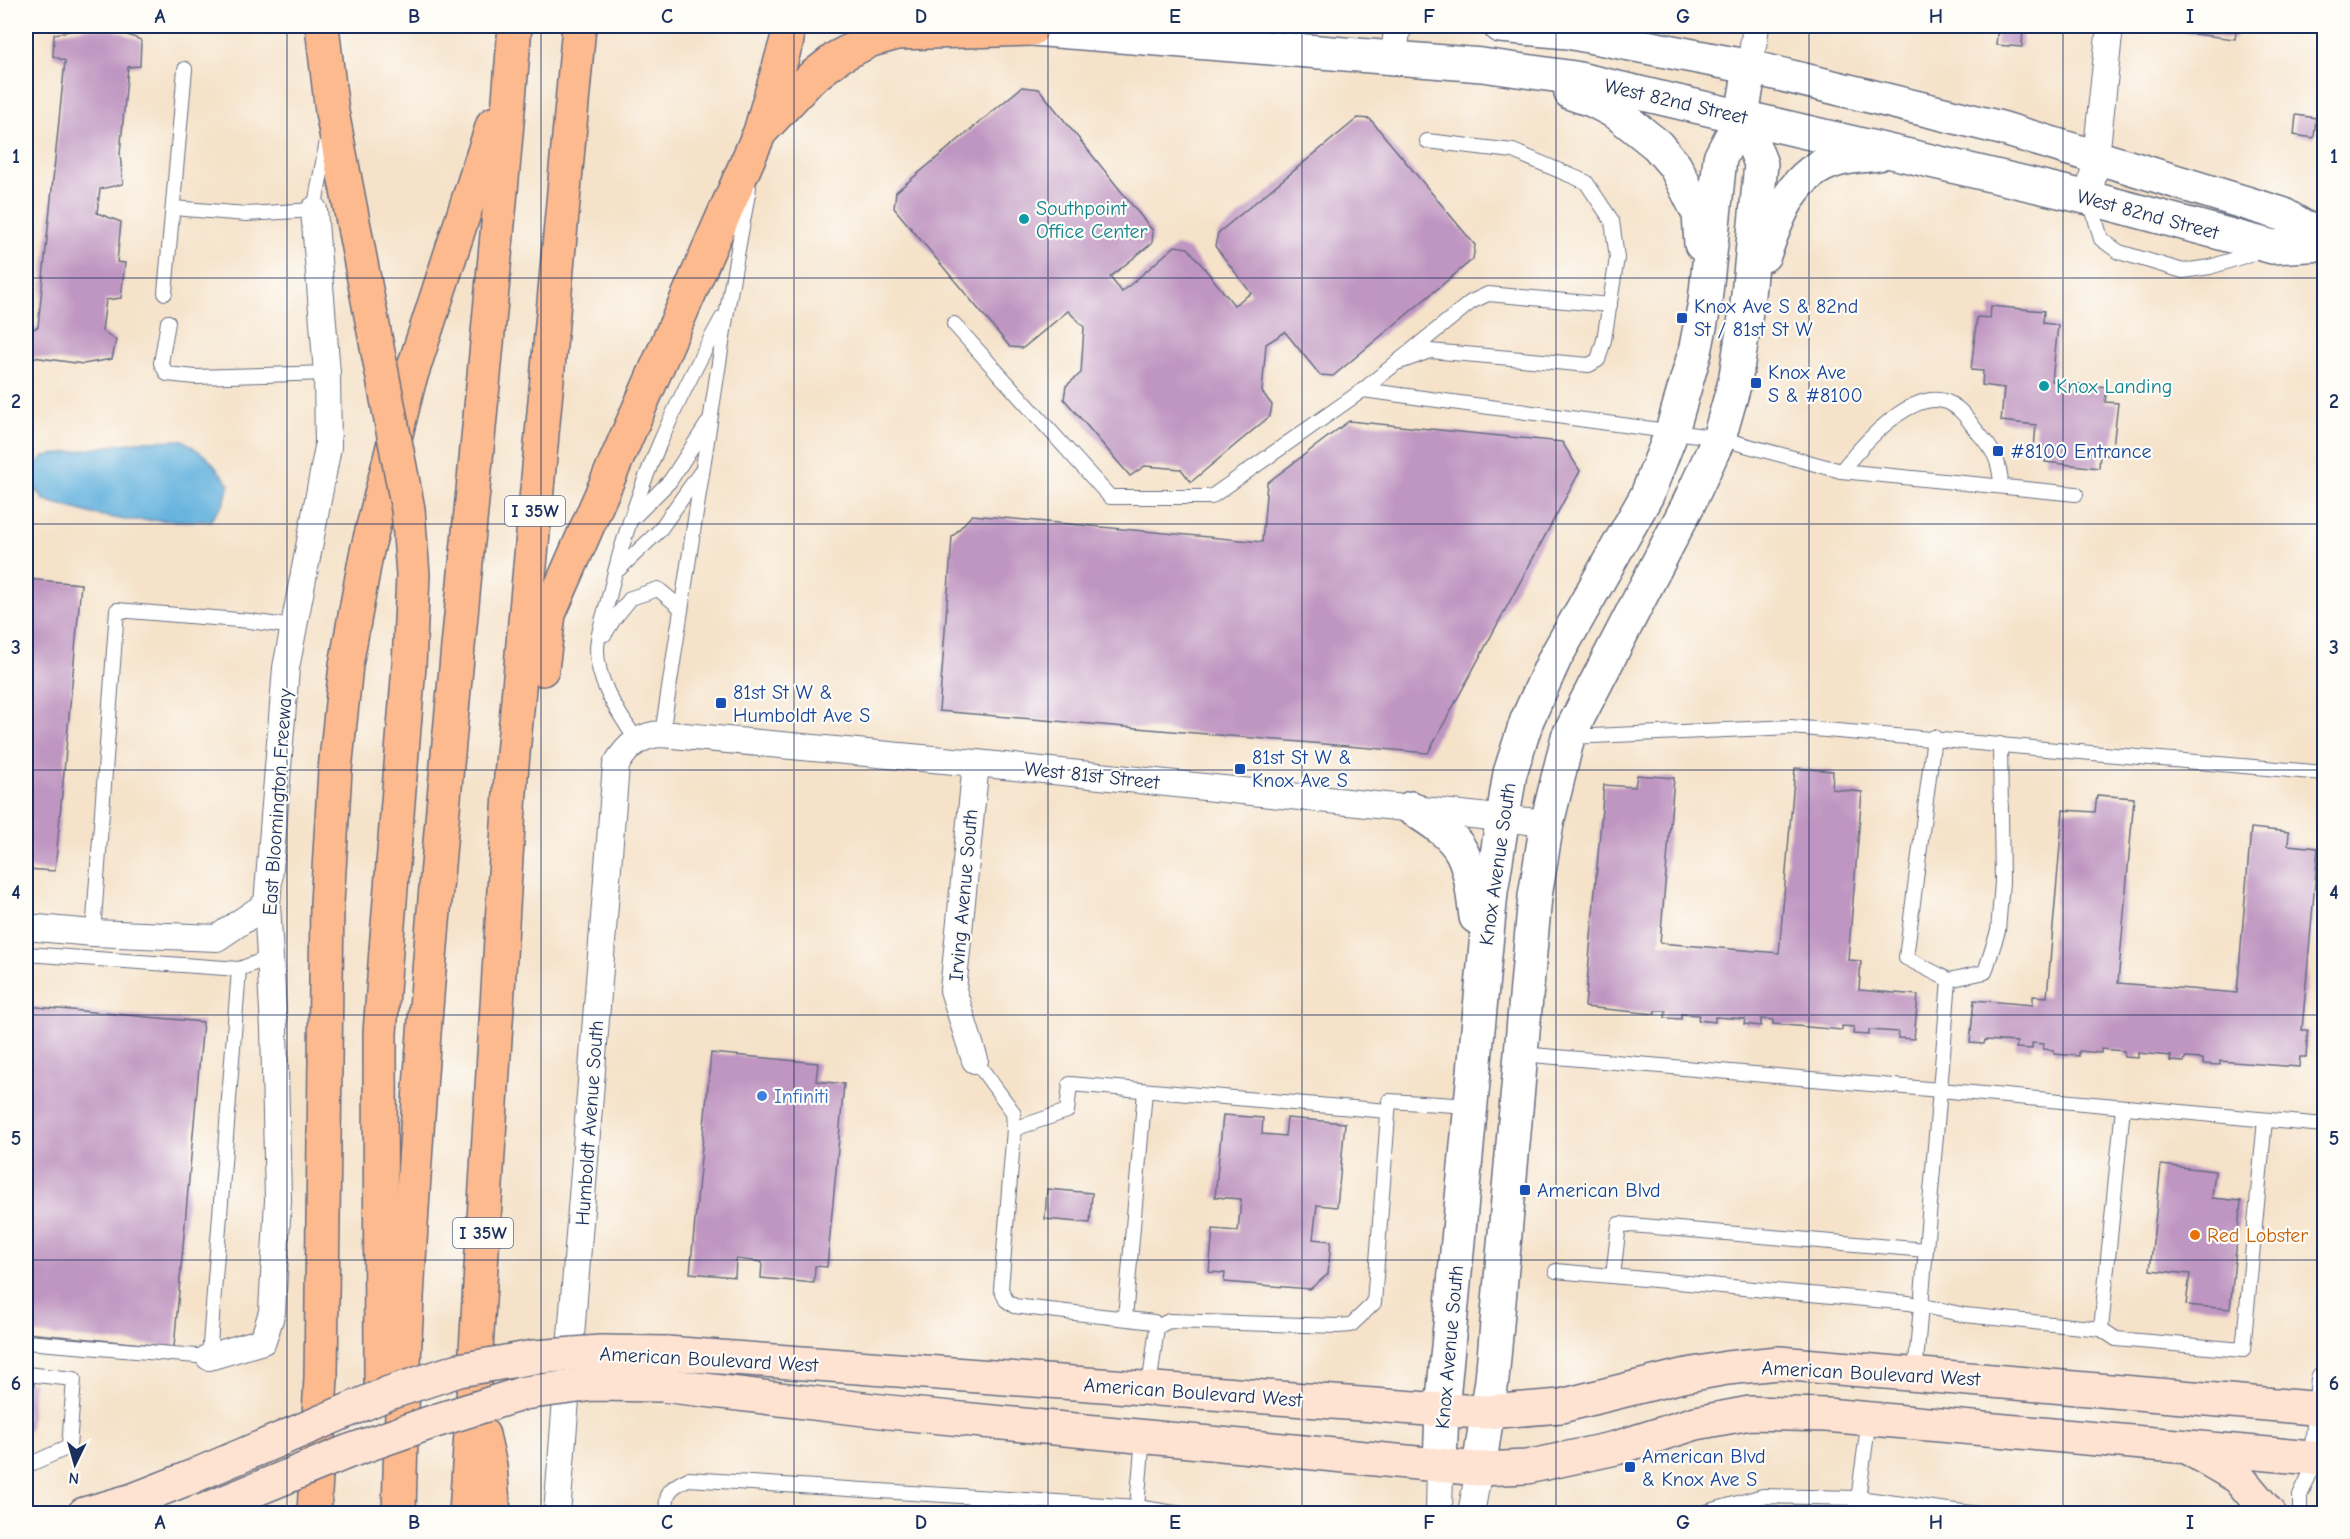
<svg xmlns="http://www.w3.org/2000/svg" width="2350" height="1539" font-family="'Comic Neue',sans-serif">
	<rect width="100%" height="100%" fill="#fdfcf7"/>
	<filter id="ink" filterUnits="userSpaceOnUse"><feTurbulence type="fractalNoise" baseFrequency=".0167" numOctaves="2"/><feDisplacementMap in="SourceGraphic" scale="12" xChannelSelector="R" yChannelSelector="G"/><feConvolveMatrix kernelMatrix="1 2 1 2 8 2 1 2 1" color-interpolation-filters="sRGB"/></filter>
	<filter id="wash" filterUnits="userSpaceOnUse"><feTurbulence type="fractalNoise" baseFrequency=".008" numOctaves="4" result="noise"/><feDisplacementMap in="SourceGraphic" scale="24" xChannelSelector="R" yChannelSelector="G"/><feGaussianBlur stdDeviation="1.35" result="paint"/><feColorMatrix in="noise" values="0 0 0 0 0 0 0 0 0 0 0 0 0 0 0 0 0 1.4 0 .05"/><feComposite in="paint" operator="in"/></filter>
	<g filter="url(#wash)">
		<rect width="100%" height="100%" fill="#f5e2c9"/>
		<!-- water -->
		<polygon fill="#65b2de" stroke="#40709e" stroke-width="1.5" points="183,440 207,457 229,484 224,503 210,521 125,520 93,514 44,500 26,476 44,456 144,441"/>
		<g id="blocks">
			<!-- building -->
			<g fill="#bf95c1">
				<polygon points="1998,26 2023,26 2022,47 1996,45"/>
				<polygon points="2168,26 2237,26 2235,39 2168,31"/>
				<polygon points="2256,26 2310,26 2309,32 2255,29"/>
				<polygon points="85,28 114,30 141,40 140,66 128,67 120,154 123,184 100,189 97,213 121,222 117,262 125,263 121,298 106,300 102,331 116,340 112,359 83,364 26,356 26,332 38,327 65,61 53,56 54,34"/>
				<polygon points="1022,87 1039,89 1153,231 1152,243 1110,277 1122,292 1175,246 1188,248 1234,305 1251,293 1215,246 1218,233 1358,118 1370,119 1475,245 1473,259 1333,376 1320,375 1285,332 1266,344 1262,392 1272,405 1270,416 1191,482 1181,469 1145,466 1130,476 1064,399 1066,386 1081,373 1084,327 1068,311 1023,348 1010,347 894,208 896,192"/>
				<polygon points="2296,115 2316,118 2314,138 2294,135"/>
				<polygon points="1991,306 2044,311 2043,323 2058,325 2052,381 2107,387 2105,402 2118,403 2112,456 2100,454 2099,468 2045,462 2047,449 2034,448 2036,425 2001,421 2004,388 1982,385 1983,371 1971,370 1977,317 1990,318"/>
				<polygon points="1349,421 1562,442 1580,471 1428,753 939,711 952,537 972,515 1262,542 1267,483"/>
				<polygon points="26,579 81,584 55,871 26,869"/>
				<polygon points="1795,768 1833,771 1832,789 1862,792 1848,960 1861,961 1859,990 1918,995 1914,1039 1898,1038 1898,1032 1869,1030 1869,1035 1853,1034 1854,1027 1842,1026 1842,1030 1773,1024 1773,1020 1761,1019 1761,1026 1744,1024 1745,1019 1715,1017 1715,1022 1698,1020 1699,1015 1681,1014 1681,1019 1665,1018 1666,1011 1655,1011 1655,1014 1585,1007 1604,785 1635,787 1637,775 1674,778 1660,943 1779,953"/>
				<polygon points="2097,795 2134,798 2118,983 2237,993 2251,828 2289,832 2288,845 2318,848 2302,1030 2308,1030 2306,1057 2300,1057 2299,1067 2220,1061 2220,1065 2203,1064 2203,1059 2185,1058 2184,1062 2170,1061 2171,1056 2138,1053 2138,1058 2124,1057 2124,1051 2101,1049 2101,1053 2079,1051 2079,1056 2054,1054 2054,1050 2043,1049 2044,1044 2032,1043 2032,1049 2016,1048 2017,1042 1985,1040 1984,1044 1970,1043 1974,1000 2033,1005 2033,996 2047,997 2063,810 2095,812"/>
				<polygon points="26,1006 203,1022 174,1347 26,1333"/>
				<polygon points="711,1053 818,1063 816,1081 844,1084 827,1267 815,1266 814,1283 761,1278 762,1262 736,1259 735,1277 690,1273"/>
				<polygon points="1223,1115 1263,1118 1262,1134 1285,1136 1287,1118 1345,1123 1337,1207 1317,1205 1313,1239 1331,1241 1328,1274 1310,1289 1224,1282 1225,1273 1209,1272 1213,1229 1238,1231 1241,1199 1215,1197"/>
				<polygon points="2161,1165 2215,1171 2212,1198 2241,1201 2230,1309 2186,1305 2190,1274 2150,1270"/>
				<polygon points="1047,1189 1092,1193 1090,1223 1045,1219"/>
				<polygon points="26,1382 34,1383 30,1431 26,1431"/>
			</g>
		</g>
	</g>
	<g filter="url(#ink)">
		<use href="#blocks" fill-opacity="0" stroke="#676e83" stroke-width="1.5"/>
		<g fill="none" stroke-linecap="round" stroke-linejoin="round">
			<!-- service casing -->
			<g stroke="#676e83" stroke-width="16">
				<g id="service">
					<polyline points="2090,200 2101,239 2119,252 2183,271 2210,267 2260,251"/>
					<polyline points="173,208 246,214 314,210 327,141"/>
					<polyline points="165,293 185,69"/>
					<polyline points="168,322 161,363 167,374 195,377 327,373"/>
					<polyline points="954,324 1110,497 1211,497 1363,390 1719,438 1841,471 2076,494"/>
					<polyline points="1400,362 1430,351 1589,365 1598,360 1604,340 1617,258 1612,221 1586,182 1513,151 1427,141"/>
					<polyline points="1363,390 1471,302 1488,294 1610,305"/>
					<path d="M 1841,471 C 1862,445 1920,377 1957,408 C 1964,413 1970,422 1975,429 C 1993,450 2000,458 2001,486"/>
					<polyline points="634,517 670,481 707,424"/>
					<polyline points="616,572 659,531 700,473"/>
					<polyline points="605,634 614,619 631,598 658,589 681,608"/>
					<polyline points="662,734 727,311 749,188"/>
					<polyline points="1570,737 1791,727 2324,773"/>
					<polyline points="1934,737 1906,958 1949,980 1985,972 1998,931 2002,882 2000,744"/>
					<path d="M 637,741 C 619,713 597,684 597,650 C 597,633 605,613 609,597 C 631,497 673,407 722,318"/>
					<polyline points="93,933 117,610 250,621 293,627"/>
					<polyline points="26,954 239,969 269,958"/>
					<polyline points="1521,1054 1940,1090 1949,980"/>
					<polyline points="975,1060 1013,1112 1014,1129 1001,1289 1006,1300 1014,1306 1154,1322 1157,1327 1149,1388"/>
					<polyline points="1014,1129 1067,1111 1070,1084 1388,1111"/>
					<polyline points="1556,1271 1909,1303 1965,1315 2101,1329 2123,1107"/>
					<polyline points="1613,1276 1619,1224 1926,1250"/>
					<polyline points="1125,1318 1145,1091"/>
					<polyline points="1157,1327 1169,1321 1338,1326 1351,1325 1374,1303 1389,1101 1471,1106"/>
					<polyline points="2101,1329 2116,1339 2243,1350 2265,1120"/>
					<polyline points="26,1342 209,1357 239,969"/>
					<polyline points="26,1374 74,1379 69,1447 26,1466"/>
					<polyline points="1915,1374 1940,1090 2324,1125"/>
					<path d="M 667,1514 C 665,1492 669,1488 688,1479 L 1137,1507 L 1143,1437"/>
					<polyline points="1137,1514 1137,1507 1181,1514"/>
					<polyline points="1699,1514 1763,1496 1858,1498 1978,1514"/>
					<polyline points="1856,1514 1869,1419"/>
					<polyline points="2300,1514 2300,1495 2317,1459"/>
				</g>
			</g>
			<!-- minor casing -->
			<g stroke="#676e83" stroke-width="28">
				<g id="minor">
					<polyline points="1393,58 1398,26"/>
					<polyline points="1750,67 1756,26"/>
					<polyline points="2089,198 2096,157 2110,26"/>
					<polyline points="26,927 93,933 217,938 267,904"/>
					<polyline points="975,1060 953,990 976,763"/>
					<polyline points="209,1357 263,1341 272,1312 278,1200 274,1028 267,904 286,668 328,447 327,373 314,210"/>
					<polyline points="2317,1459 2324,1379"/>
					<path d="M 557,1514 L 616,765 C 627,746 640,735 662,734 L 976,763 L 1547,823"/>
					<polyline points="1439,1514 1440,1465"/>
					<polyline points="1471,1514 1479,1469"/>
				</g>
			</g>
			<!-- tertiary casing -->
			<g stroke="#676e83" stroke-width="36">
				<g id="tertiary">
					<polyline points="1014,26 1032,29 1482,65 1575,78 2089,198 2273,247 2324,244"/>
					<polyline points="1500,26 1568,32 1750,67 2001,128 2282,214 2324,239"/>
					<polyline points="1571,93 1594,101 1617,113 1657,145 1675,166 1699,214 1701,244"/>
					<path d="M 1764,255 C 1778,216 1792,172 1837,160 C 1850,156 1865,156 1878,154"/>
					<path d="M 1411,808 C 1467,842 1468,854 1476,917"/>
					<polyline points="1440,1465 1442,1410 1491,892 1510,773 1527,720 1555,658 1647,495 1672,431 1695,352 1705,302 1720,158 1742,116 1750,67"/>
					<polyline points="1479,1469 1492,1380 1535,896 1547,823 1568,737 1688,505 1719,438 1735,382 1747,305 1761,164 1742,116"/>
				</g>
			</g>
			<!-- secondary casing -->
			<g stroke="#676e83" stroke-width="36">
				<g id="secondary">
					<polyline points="666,1353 1442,1410 1487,1412 1561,1406 1682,1376 1727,1368 1779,1363 2324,1409"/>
					<polyline points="662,1385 889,1412 1479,1469 1527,1467 1616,1448 1696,1423 1750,1413 1826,1415 2324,1459"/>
					<polyline points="2195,1452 2238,1477 2269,1514"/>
					<polyline points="84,1514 133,1500 189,1478"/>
				</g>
			</g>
			<!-- motorway casing -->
			<g stroke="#676e83" stroke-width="36">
				<g id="motorway">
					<polyline points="322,26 332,112 355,232"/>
					<polyline points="763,129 811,78 838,57 871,40 897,33 1032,29"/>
					<polyline points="542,669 549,614 760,132 787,40 788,26"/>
					<polyline points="381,1383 380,1033 386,950"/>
					<polyline points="483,1435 490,1466 494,1514"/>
					<polyline points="314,1514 321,1377 327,903 335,770 346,665 366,555 409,382 493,124"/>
					<path d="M 399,1514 C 410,1016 476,521 515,26"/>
					<polyline points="466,1514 511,776 579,26"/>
				</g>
			</g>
			<!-- service -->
			<use href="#service" stroke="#fff" stroke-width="14"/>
			<!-- minor -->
			<use href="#minor" stroke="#fff" stroke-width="26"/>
			<!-- tertiary -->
			<use href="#tertiary" stroke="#fff" stroke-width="33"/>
			<!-- secondary -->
			<use href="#secondary" stroke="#fee3d2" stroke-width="33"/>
			<!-- motorway -->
			<use href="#motorway" stroke="#fcba8e" stroke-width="33"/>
			<!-- secondary-bridge casing -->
			<g stroke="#676e83" stroke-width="36" stroke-linecap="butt">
				<g id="secondary-bridge">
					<polyline points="189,1478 389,1393 459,1370 534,1357 601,1352 666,1353"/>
					<polyline points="203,1511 347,1452 435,1421 524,1393 594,1384 662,1385"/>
				</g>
			</g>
			<!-- motorway-bridge casing -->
			<g stroke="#676e83" stroke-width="36" stroke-linecap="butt">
				<polyline id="motorway-bridge" points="355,232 408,509 413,575 409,666 386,950"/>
			</g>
			<!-- secondary-bridge -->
			<use href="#secondary-bridge" stroke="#fee3d2" stroke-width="33"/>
			<!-- motorway-bridge -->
			<use href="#motorway-bridge" stroke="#fcba8e" stroke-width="33"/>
		</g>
	</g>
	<!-- grid -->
	<path fill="none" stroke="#1b2f5e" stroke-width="1.5" stroke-opacity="0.55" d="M 287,26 L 287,1514M 541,26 L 541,1514M 794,26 L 794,1514M 1048,26 L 1048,1514M 1302,26 L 1302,1514M 1556,26 L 1556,1514M 1809,26 L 1809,1514M 2063,26 L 2063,1514M 26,278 L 2324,278M 26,524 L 2324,524M 26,770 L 2324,770M 26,1015 L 2324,1015M 26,1260 L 2324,1260"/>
	<!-- markers -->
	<g fill="#0f9aa8" stroke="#fdfcf7" stroke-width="2">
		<circle cx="1024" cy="219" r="6"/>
		<circle cx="2044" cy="386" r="6"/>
	</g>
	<g fill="#1a4fb4" stroke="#fdfcf7" stroke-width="2">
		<rect x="1676" y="312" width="12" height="12" rx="3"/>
		<rect x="1750" y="377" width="12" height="12" rx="3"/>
		<rect x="1992" y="445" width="12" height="12" rx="3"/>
		<rect x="715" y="697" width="12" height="12" rx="3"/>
		<rect x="1234" y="763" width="12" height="12" rx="3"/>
		<rect x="1519" y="1184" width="12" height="12" rx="3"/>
		<rect x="1624" y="1461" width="12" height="12" rx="3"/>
	</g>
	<circle fill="#3f7fe0" stroke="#fdfcf7" stroke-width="2" cx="762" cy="1096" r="6"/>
	<circle fill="#e8710a" stroke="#fdfcf7" stroke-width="2" cx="2195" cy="1235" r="6"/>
	<g text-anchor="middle" stroke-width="4.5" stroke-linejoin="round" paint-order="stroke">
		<!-- shield labels -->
		<g fill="#fdfcf7" stroke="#5f6c8c" stroke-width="1.5">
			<rect x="505" y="496" width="60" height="30" rx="4.5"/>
			<rect x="453" y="1218" width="60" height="30" rx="4.5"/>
		</g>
		<g font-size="18" font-weight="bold" fill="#1b2f5e">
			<text x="535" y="517">I 35W</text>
			<text x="483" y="1239">I 35W</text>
		</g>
		<!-- street labels -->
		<g font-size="20" fill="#1b2f5e" stroke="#fdfcf7">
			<text transform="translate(1676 101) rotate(13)" y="7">West 82nd Street</text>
			<text transform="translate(2148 214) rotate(15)" y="7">West 82nd Street</text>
			<text transform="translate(1092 775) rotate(6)" y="7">West 81st Street</text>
			<text transform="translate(277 802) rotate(-86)" y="7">East Bloomington Freeway</text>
			<text transform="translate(1497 864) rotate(-82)" y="7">Knox Avenue South</text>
			<text transform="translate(963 895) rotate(-85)" y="7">Irving Avenue South</text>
			<text transform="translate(589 1123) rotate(-86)" y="7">Humboldt Avenue South</text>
			<text transform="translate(1449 1347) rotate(-85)" y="7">Knox Avenue South</text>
			<text transform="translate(709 1359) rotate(3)" y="7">American Boulevard West</text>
			<text transform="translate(1871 1373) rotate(3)" y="7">American Boulevard West</text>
			<text transform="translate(1193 1392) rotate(4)" y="7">American Boulevard West</text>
		</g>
		<!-- culture labels -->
		<g font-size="20" fill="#0d838f" stroke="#fdfcf7" text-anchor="start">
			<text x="1036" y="215">Southpoint<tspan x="1036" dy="23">Office Center</tspan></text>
			<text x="2056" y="393">Knox Landing</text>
		</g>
		<!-- transit labels -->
		<g font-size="20" fill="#164399" stroke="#fdfcf7" text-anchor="start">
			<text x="1694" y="313">Knox Ave S &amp; 82nd<tspan x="1694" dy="23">St / 81st St W</tspan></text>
			<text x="1768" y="379">Knox Ave<tspan x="1768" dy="23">S &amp; #8100</tspan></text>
			<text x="2010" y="458">#8100 Entrance</text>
			<text x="733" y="699">81st St W &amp;<tspan x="733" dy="23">Humboldt Ave S</tspan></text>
			<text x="1252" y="764">81st St W &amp;<tspan x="1252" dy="23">Knox Ave S</tspan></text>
			<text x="1537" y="1197">American Blvd</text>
			<text x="1642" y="1463">American Blvd<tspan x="1642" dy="23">&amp; Knox Ave S</tspan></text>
		</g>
		<!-- shop labels -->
		<g font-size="20" fill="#366cbe" stroke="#fdfcf7" text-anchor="start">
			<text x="774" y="1103">Infiniti</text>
		</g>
		<!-- food labels -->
		<g font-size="20" fill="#c56008" stroke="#fdfcf7" text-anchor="start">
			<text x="2207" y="1242">Red Lobster</text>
		</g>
	</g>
	<!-- margin -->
	<rect width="2350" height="1539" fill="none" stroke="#fdfcf7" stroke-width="66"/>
	<!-- north arrow -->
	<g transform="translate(75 1464) rotate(185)" stroke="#fdfcf7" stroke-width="4.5" paint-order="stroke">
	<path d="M0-4.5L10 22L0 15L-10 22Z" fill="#1b2f5e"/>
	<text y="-9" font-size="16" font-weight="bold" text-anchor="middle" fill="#1b2f5e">N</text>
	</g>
	<rect x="33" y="33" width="2284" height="1473" fill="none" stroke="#1b2f5e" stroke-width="2"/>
	<g font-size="20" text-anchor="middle" font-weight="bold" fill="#1b2f5e">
		<text x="160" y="23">A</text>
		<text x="414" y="23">B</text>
		<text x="667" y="23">C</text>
		<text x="921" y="23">D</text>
		<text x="1175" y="23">E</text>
		<text x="1429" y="23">F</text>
		<text x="1683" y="23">G</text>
		<text x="1936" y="23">H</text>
		<text x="2190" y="23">I</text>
		<text x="16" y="163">1</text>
		<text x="2334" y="163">1</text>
		<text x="16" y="408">2</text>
		<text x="2334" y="408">2</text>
		<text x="16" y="654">3</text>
		<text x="2334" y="654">3</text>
		<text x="16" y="899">4</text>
		<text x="2334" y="899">4</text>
		<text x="16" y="1145">5</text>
		<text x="2334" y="1145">5</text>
		<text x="16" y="1390">6</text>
		<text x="2334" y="1390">6</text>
		<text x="160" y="1529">A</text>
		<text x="414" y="1529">B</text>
		<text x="667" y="1529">C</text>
		<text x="921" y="1529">D</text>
		<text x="1175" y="1529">E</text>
		<text x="1429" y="1529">F</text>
		<text x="1683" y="1529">G</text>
		<text x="1936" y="1529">H</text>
		<text x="2190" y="1529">I</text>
	</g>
</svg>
